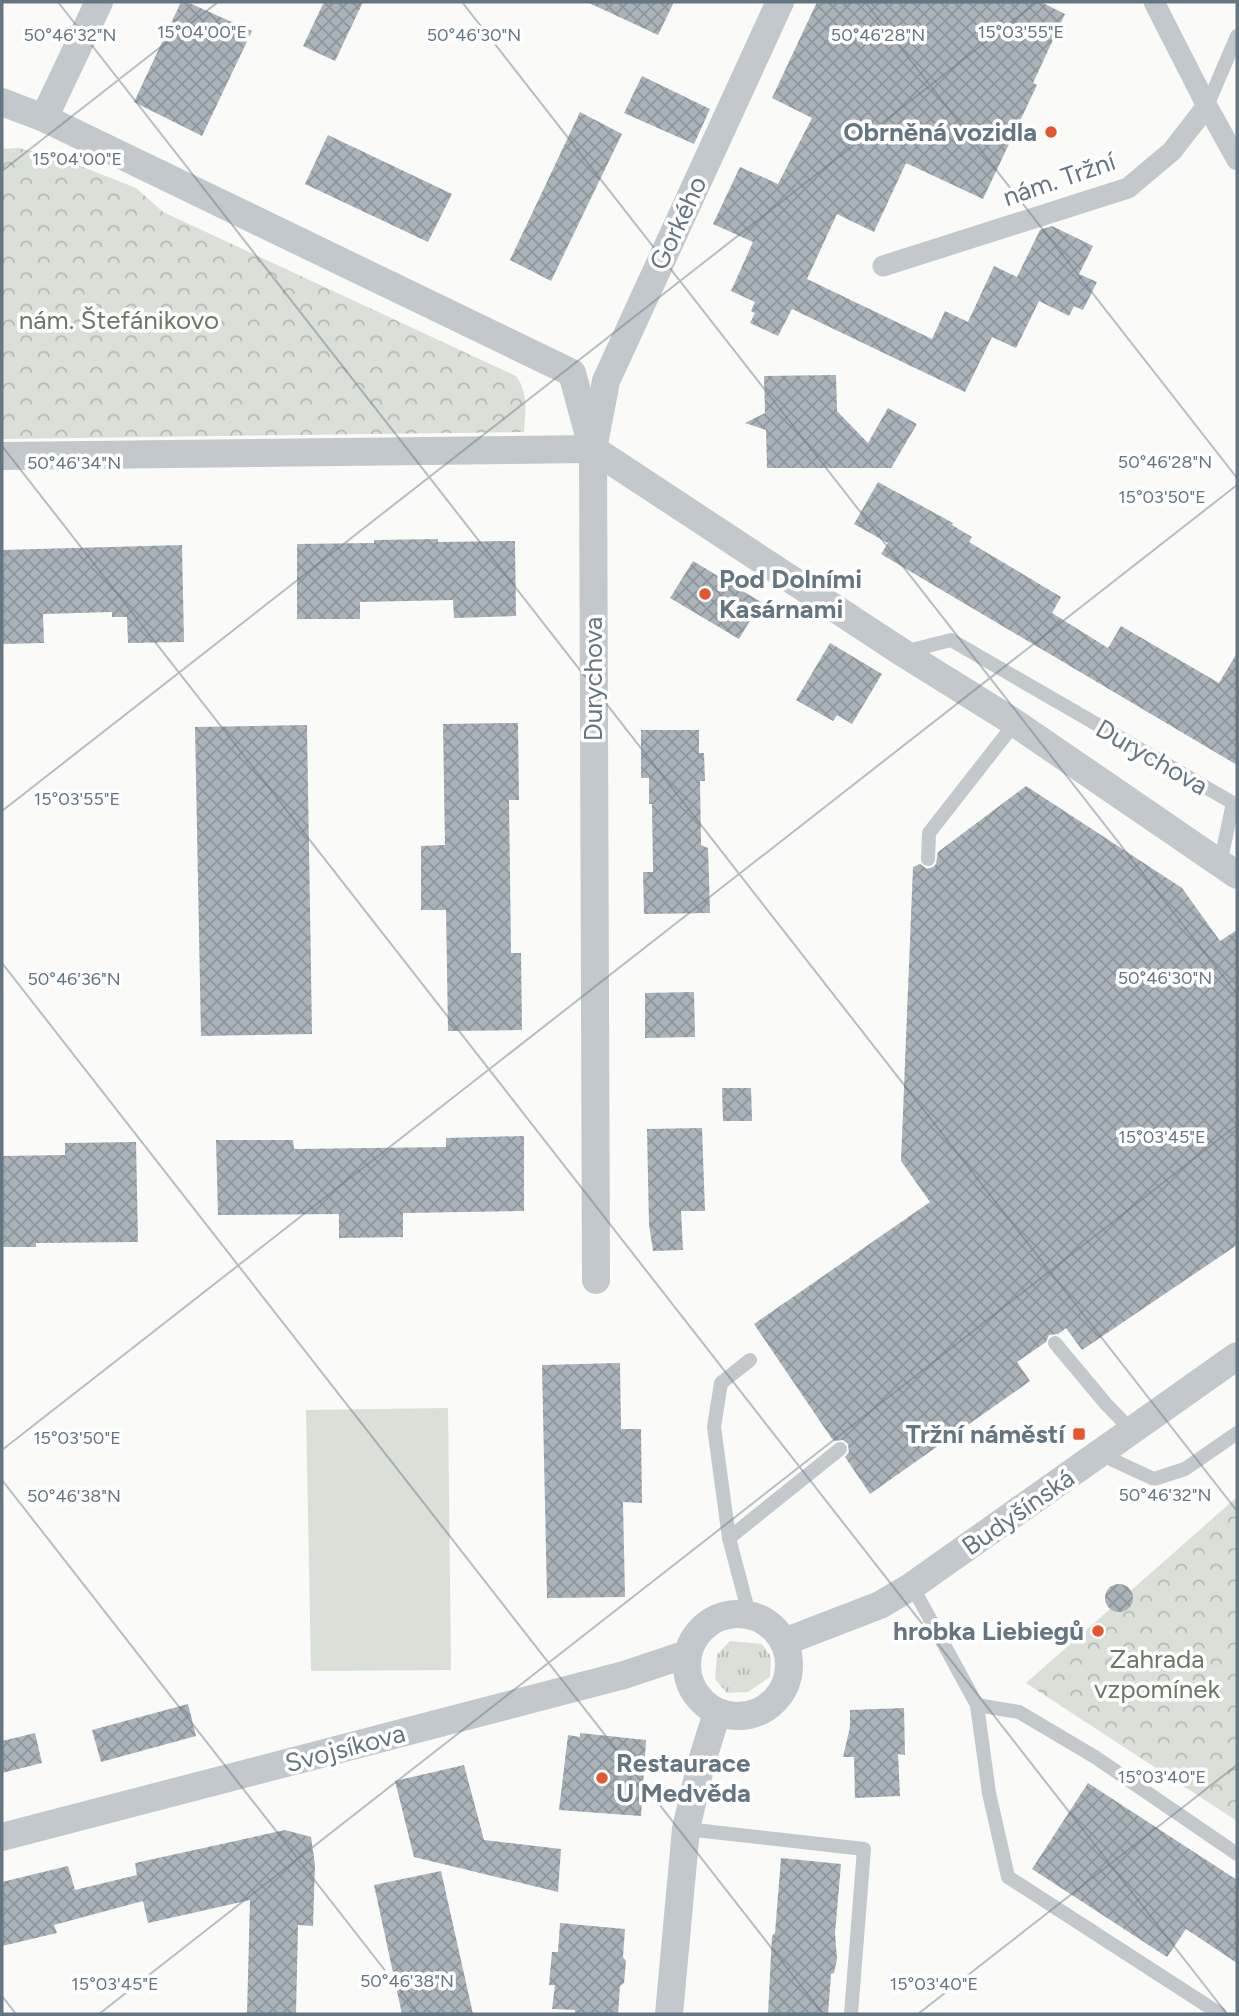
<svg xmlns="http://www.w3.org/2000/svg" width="1239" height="2016" font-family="Figtree,sans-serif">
	<defs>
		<pattern id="grass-tufts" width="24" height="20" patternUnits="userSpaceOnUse" patternTransform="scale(1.75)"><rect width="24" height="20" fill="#dadfd7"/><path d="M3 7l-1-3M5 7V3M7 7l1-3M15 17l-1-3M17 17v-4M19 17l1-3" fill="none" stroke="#b4b9b4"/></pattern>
		<pattern id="park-crowns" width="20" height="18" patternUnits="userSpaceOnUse" patternTransform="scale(1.75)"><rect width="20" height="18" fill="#dadfd7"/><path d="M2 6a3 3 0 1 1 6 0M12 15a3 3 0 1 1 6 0" fill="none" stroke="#b4b9b4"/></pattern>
		<pattern id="building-cross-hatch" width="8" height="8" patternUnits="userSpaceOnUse" patternTransform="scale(1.75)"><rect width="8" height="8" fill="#aab3b9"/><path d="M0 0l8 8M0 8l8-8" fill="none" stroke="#8e969c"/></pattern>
	</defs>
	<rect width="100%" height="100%" fill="#fafaf8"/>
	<!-- grass -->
	<polygon fill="url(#grass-tufts)" points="730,1641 762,1644 771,1657 770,1677 748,1692 727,1693 715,1679 717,1655"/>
	<!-- park -->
	<g fill="url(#park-crowns)">
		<path d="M 19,148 L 65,160 L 136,188 L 163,212 L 516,376 C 529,393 525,412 524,432 L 2,439 L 2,149 Z"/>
		<polygon points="1237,1497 1237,1821 1026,1683"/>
	</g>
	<!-- pitch -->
	<polygon fill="#dadfd7" points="448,1408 451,1670 311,1671 306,1410"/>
	<!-- building -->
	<g fill="url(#building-cross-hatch)">
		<polygon points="181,2 187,2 252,31 202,136 134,102"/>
		<polygon points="324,2 363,2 335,61 303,46"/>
		<polygon points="587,2 674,2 658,35"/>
		<polygon points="817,2 1041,2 1065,14 1033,83 1037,85 983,199 906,163 874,232 837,214 807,279 932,339 945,311 968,322 994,266 1017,277 1040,230 1052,226 1093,246 1079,274 1097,282 1083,310 1074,306 1069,316 1039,301 1016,348 992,337 965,392 792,309 778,336 750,323 755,313 751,311 755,302 731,291 753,242 713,224 740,167 778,184 812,118 772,98"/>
		<polygon points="642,76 710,109 694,144 624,113"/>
		<polygon points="580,112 622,134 551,281 510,260"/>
		<polygon points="328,135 452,194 428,242 305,184"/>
		<polygon points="836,375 837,411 868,443 888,408 917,424 891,468 767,468 766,430 745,423 765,413 764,376"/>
		<polygon points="878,482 953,523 952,525 972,537 969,542 1061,597 1052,613 1108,648 1121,626 1219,683 1237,653 1237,765 881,554 888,543 854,524"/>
		<polygon points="438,539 438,542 515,541 516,616 454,618 453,600 360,602 360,619 297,619 297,544 374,543 374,540"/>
		<polygon points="182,545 184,642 128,643 127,617 112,617 112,612 43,614 44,643 2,644 2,550"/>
		<polygon points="693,561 761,602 739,639 670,598"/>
		<polygon points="830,643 882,674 852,724 837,715 833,721 796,700"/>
		<polygon points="518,723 519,800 509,800 511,953 521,953 522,1030 448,1031 446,910 421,910 421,846 445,845 443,724"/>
		<polygon points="307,725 312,1034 201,1036 195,727"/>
		<polygon points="641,730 699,730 699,753 704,753 705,781 700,781 701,845 708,848 710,913 644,914 643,872 653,872 652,804 649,804 649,778 641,778"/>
		<polygon points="1026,786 1182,888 1220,941 1237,930 1237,1245 1082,1350 1066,1328 1058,1334 1049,1335 1046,1342 1017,1362 1030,1381 870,1494 845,1457 849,1452 848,1444 843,1440 834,1441 830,1436 754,1324 930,1202 901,1161 913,867 920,864 927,869 933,867 936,864 938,852"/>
		<polygon points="694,992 695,1037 645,1038 645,993"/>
		<polygon points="722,1088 751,1088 752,1121 723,1121"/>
		<polygon points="702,1128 705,1211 681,1211 683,1250 653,1251 649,1224 647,1129"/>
		<polygon points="524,1136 524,1211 403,1213 403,1237 339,1238 339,1214 218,1215 216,1140 293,1140 294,1149 446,1147 446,1138"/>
		<polygon points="136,1142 138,1242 36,1243 36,1247 2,1247 2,1156 65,1155 65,1143"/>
		<polygon points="620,1363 621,1429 641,1429 642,1503 623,1502 625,1597 547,1598 542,1365"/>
		<circle cx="1119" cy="1598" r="14"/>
		<polygon points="188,1704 196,1736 101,1762 92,1730"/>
		<polygon points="904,1708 905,1755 898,1754 900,1796 855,1798 854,1757 843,1757 850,1727 850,1710"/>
		<polygon points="35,1733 42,1763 2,1773 2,1741"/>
		<polygon points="580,1733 646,1740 641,1816 559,1810 568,1735 580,1737"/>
		<polygon points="464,1765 484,1840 561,1849 558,1892 414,1857 395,1781"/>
		<polygon points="1088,1783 1237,1880 1237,1963 1186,1929 1167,1957 1032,1869"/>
		<polygon points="285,1830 311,1837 315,1865 313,1926 298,1925 296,2014 247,2014 250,1900 148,1923 143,1901 54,1925 57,1933 2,1946 2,1882 68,1866 75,1890 137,1875 135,1863"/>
		<polygon points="781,1858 841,1864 835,1933 837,1959 834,1973 831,1974 828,2014 768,2014 772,1936 775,1933"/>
		<polygon points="441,1871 473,2014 402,2014 374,1885"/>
		<polygon points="560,1923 625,1929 623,1957 626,1961 624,1983 620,1986 618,2014 575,2014 575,2010 552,2009 555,1985 549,1985 552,1952 558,1952"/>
	</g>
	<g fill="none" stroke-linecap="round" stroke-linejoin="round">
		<!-- service -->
		<g stroke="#c3c8cc" stroke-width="14">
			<polyline points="1207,106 1237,36"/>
			<polyline points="904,652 951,640 1233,803 1220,864"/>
			<polyline points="928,859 929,833 1015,723"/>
			<polyline points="1055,1343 1106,1404 1132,1431"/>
			<polyline points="1100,1454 1154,1479 1185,1469 1237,1433"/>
			<polyline points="729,1538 714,1427 721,1383 750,1360"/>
			<polyline points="912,1586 977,1705 989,1793 1008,1877 1220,2014"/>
			<polyline points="749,1614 729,1538 840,1449"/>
			<polyline points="977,1705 1019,1712 1095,1757 1237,1854"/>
			<polyline points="686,1829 864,1849 851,2014"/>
		</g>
		<!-- pedestrian -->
		<g stroke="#c3c8cc" stroke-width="21">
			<polyline points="1154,2 1207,106 1237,160"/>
			<polyline points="883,266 1128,188 1172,151 1207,106"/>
		</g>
		<!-- minor -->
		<g stroke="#c3c8cc" stroke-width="28">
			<polyline points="2,102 44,118 572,373 591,443"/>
			<polyline points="44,118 99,2"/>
			<polyline points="593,449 903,653 1015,723 1237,875"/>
			<polyline points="2,456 593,449"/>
			<polyline points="596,1280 593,449 606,381 780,2"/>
			<circle cx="738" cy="1665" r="51"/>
			<polyline points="784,1642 880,1605 912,1586 1237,1356"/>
			<polyline points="2,1837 624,1675 687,1654"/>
			<polyline points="669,2014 686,1829 701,1764 717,1713"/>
		</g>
	</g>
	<!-- ticks -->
	<path fill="none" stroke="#657683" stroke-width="2" stroke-opacity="0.45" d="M 58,2 L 1237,1511M 462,2 L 1237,994M 865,2 L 1237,478M 2,171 L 218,2M 2,446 L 1227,2014M 2,811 L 1037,2M 2,963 L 823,2014M 2,1450 L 1237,485M 2,1480 L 419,2014M 2,1996 L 16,2014M 99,2014 L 1237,1125M 918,2014 L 1237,1765"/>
	<!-- markers -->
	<g fill="#e4572e" stroke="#fff" stroke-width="2.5">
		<circle cx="1051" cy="132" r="7"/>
		<circle cx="705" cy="594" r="7"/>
		<rect x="1072" y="1427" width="14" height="14" rx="3.5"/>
		<circle cx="1098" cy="1631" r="7"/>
		<circle cx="602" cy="1778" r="7"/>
	</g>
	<g text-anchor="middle" stroke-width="7" stroke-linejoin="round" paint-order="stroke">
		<!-- poi labels -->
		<g font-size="26" font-weight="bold" fill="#657683" stroke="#fff" text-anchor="end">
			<text x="1037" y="141">Obrněná vozidla</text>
			<text x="719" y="588" text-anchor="start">Pod Dolními<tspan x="719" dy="30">Kasárnami</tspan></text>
			<text x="1065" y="1443">Tržní náměstí</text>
			<text x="1084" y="1640">hrobka Liebiegů</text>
			<text x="616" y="1772" text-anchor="start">Restaurace<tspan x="616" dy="30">U Medvěda</tspan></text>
		</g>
		<!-- street labels -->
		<g font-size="26" fill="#657683" stroke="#fff">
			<text transform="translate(1059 179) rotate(-19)" y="9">nám. Tržní</text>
			<text transform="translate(678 223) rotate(-65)" y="9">Gorkého</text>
			<text transform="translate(593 679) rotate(-90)" y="9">Durychova</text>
			<text transform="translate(1152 757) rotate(30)" y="9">Durychova</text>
			<text transform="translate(1018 1512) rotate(-35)" y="9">Budyšínská</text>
			<text transform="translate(345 1748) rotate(-15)" y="9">Svojsíkova</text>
		</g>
		<!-- park labels -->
		<g font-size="26" fill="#687a64" stroke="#fff">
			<text x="119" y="329">nám. Štefánikovo</text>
			<text x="1157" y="1668">Zahrada<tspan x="1157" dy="30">vzpomínek</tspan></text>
		</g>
	</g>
	<g font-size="18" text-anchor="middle" fill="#657683" stroke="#fff" stroke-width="7" stroke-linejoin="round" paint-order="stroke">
		<text x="202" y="38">15°04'00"E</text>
		<text x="1021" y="38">15°03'55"E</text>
		<text x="70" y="41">50°46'32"N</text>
		<text x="474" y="41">50°46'30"N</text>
		<text x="878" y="41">50°46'28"N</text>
		<text x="77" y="165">15°04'00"E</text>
		<text x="1165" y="468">50°46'28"N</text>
		<text x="74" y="469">50°46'34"N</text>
		<text x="1162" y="503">15°03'50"E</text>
		<text x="77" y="805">15°03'55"E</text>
		<text x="1165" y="984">50°46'30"N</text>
		<text x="74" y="985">50°46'36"N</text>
		<text x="1162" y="1143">15°03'45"E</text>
		<text x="77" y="1444">15°03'50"E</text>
		<text x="1165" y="1501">50°46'32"N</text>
		<text x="74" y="1502">50°46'38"N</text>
		<text x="1162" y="1783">15°03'40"E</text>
		<text x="407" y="1987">50°46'38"N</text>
		<text x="115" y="1990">15°03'45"E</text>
		<text x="934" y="1990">15°03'40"E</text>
	</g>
	<!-- border -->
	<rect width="1239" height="2016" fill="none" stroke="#657683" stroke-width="7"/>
</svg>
